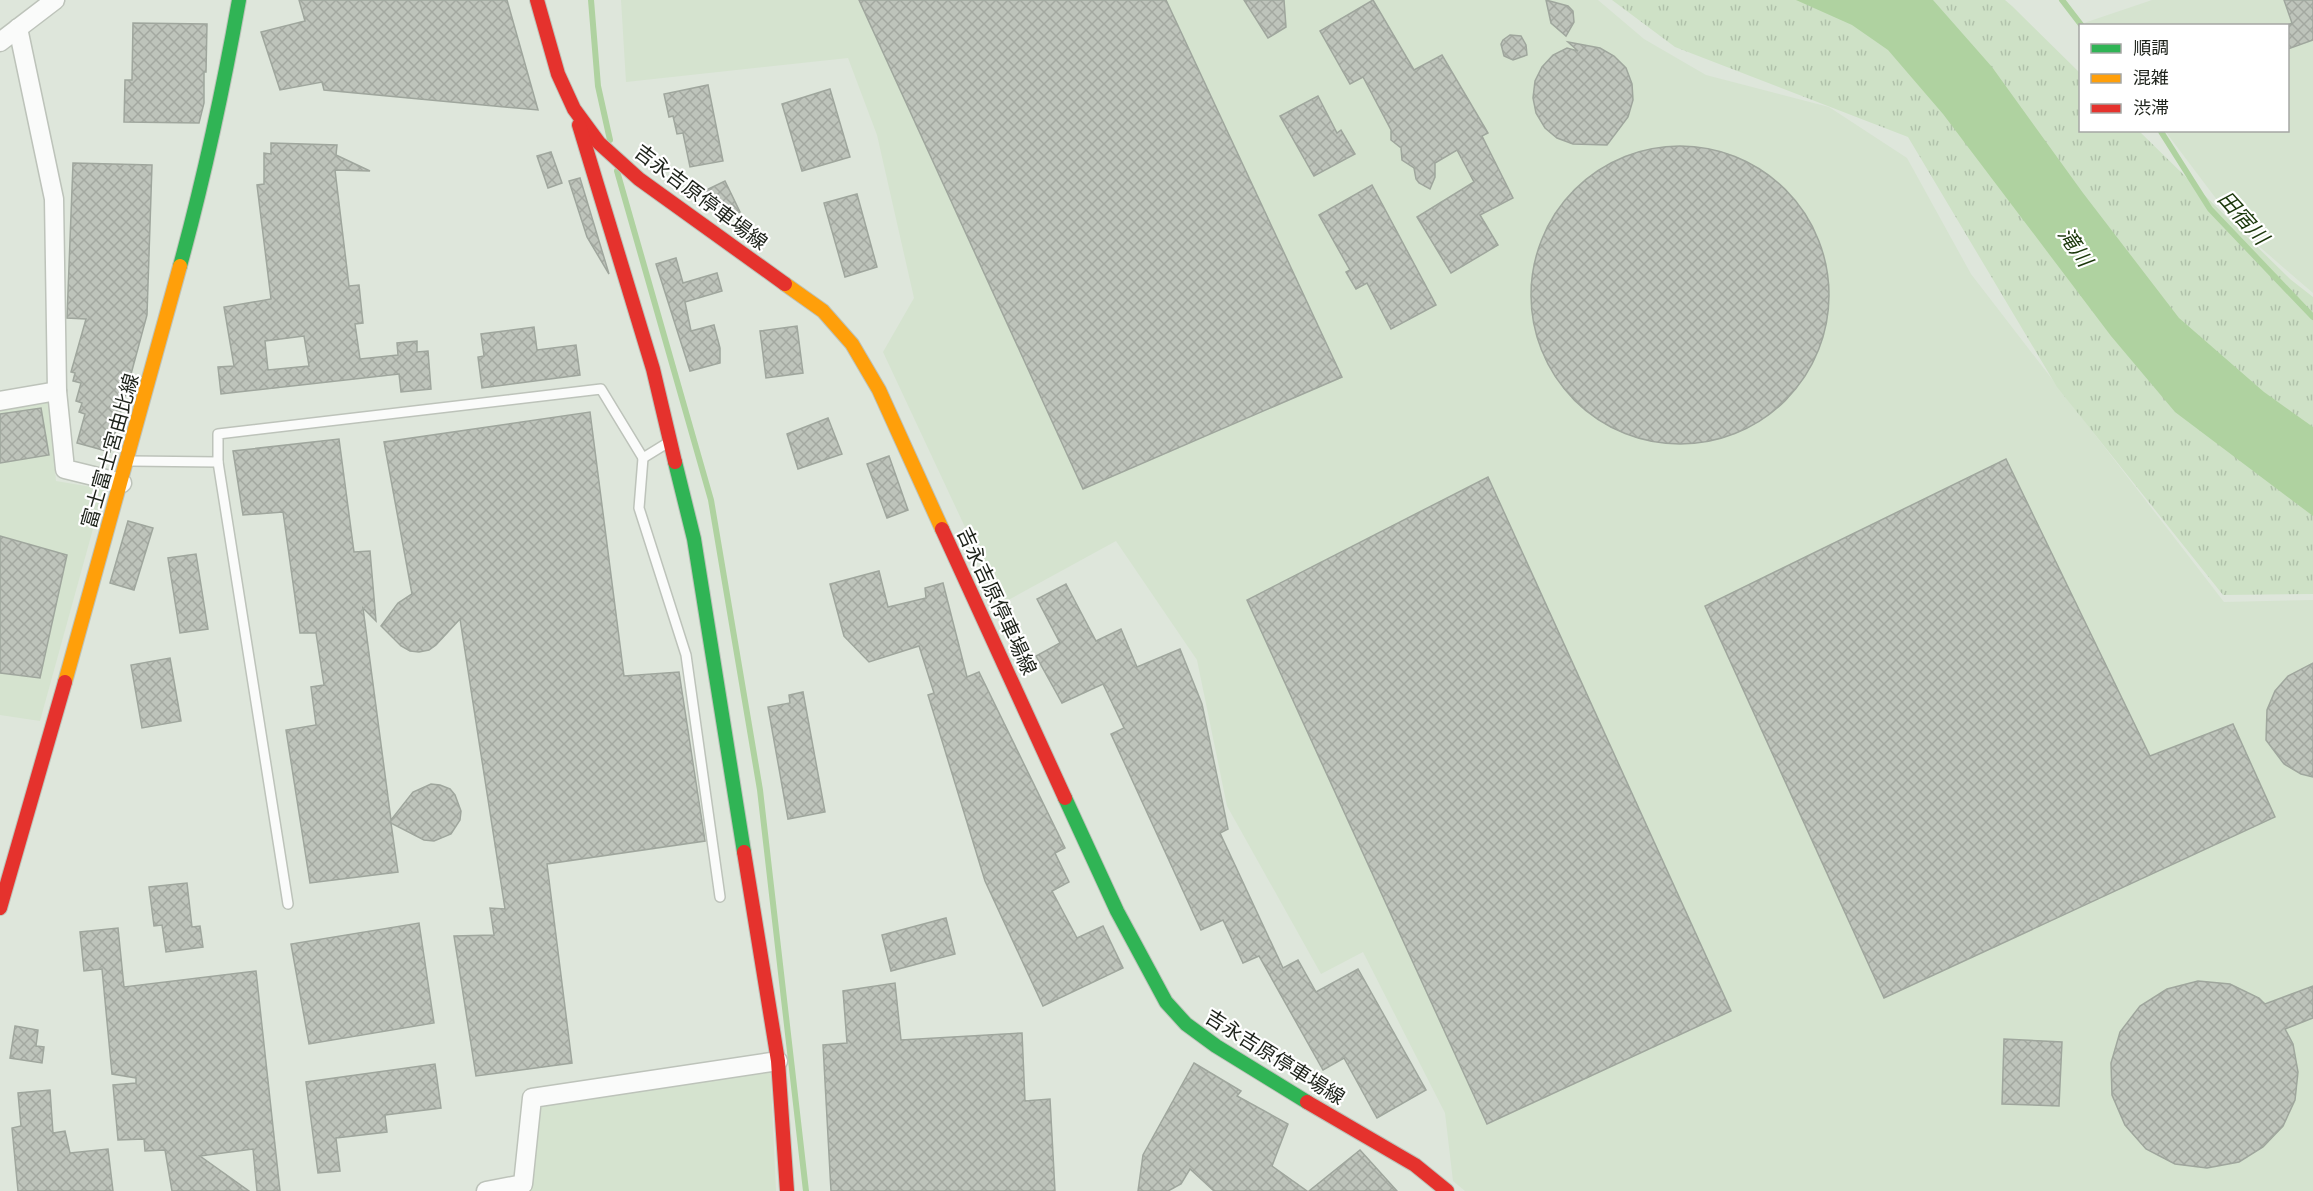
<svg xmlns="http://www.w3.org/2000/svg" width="2313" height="1191" font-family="Literata,'Noto Sans JP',serif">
	<defs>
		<pattern id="grass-tufts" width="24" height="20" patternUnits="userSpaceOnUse" patternTransform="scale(1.5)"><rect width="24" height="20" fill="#cee1c6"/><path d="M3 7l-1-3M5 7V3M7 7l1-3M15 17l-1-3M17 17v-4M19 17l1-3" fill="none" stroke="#b0c1aa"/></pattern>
		<pattern id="building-cross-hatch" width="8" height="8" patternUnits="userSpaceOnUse" patternTransform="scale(1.5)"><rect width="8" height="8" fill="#bec4bb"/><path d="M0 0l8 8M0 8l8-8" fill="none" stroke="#a3a8a0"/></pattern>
	</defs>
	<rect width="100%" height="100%" fill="#dee6db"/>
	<!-- built -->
	<g fill="#d5e3cf">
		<polygon points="621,0 1598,0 1644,39 1706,75 1829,107 1907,158 1971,274 2224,602 2313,600 2313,1191 1465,1191 1453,1181 1445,1113 1363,952 1321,974 1227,806 1197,660 1116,541 1001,604 883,352 914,298 877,135 848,58 626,82"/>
		<polygon points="2152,0 2313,0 2313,293 2239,229 2165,131 2288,130 2288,26 2086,26 2084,23"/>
		<polygon points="49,399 56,481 104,489 40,721 0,715 0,408"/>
		<polygon points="770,1062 776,1191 521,1191 532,1098"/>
	</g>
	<!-- grass -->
	<polygon fill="url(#grass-tufts)" points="1612,0 2005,0 2012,6 2080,73 2080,130 2139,131 2290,279 2313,297 2313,594 2223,595 2057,387 1908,137 1675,47"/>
	<!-- water -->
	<polygon fill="#afd2a0" points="1796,0 1933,0 1992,67 2083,193 2179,318 2264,392 2313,427 2313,516 2175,412 2111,336 1943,114 1888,50 1852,25"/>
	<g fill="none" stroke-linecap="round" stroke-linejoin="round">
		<!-- stream -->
		<g stroke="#afd2a0" stroke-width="6">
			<polyline points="591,0 598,86 610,140"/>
			<polyline points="2062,0 2082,26"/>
			<polyline points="2160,130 2210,209 2313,317"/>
			<polyline points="617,171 711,500 760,790 806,1191"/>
		</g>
	</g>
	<!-- building -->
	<g fill="url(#building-cross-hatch)" stroke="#9fa69d" stroke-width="1.5" fill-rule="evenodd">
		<polygon points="299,0 507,0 538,110 324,90 322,82 280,90 261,32 305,21"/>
		<polygon points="859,0 1166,0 1342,377 1083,489"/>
		<polygon points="1244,0 1284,0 1286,27 1268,38"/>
		<polygon points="1373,0 1414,70 1442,55 1488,133 1482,136 1513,198 1480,215 1498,245 1451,273 1417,217 1474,182 1457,150 1435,163 1435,177 1430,189 1419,183 1416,179 1414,168 1402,160 1401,148 1391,140 1391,130 1363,77 1350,84 1320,31"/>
		<polygon points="1546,0 1568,6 1573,11 1574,22 1566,36 1551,23"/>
		<polygon points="2284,0 2313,0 2313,40 2288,49 2288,25 2292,23"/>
		<polygon points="133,23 207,24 206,72 204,72 204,103 199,123 124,122 125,80 132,80"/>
		<polygon points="1510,35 1521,36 1526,45 1527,55 1513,60 1504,56 1501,44 1503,40"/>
		<polygon points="1568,42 1600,48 1614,56 1626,68 1632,84 1633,100 1628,117 1607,145 1573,144 1557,138 1545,128 1536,113 1533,98 1535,81 1542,67 1553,55 1567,48 1578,51"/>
		<polygon points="708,85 723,161 690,167 683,133 677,134 673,116 669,117 664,94"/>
		<polygon points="830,89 850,157 802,171 782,104"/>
		<polygon points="1318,96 1337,133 1341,130 1355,154 1314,176 1280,116"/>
		<path d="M 271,143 L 337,145 L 336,155 L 370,171 L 335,170 L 349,286 L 359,285 L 363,323 L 355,324 L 360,359 L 398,355 L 397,343 L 417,341 L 417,352 L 428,351 L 431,389 L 401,392 L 399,374 L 221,394 L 218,367 L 234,366 L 224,307 L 271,299 L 257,185 L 264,184 L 264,153 L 271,154 ZM 304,336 L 309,366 L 268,370 L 265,341 Z"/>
		<circle cx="1680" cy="295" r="149"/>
		<polygon points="551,152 562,183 548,188 537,156"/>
		<polygon points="73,163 152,165 147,315 110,452 77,443 85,414 79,412 82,403 76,401 81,383 73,381 75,373 71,372 86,319 67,318"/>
		<polygon points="580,178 609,274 587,237 569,181"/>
		<polygon points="725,181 740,212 723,221 715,215 704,191"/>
		<polygon points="1372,185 1436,305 1391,329 1367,283 1356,289 1346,272 1350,270 1319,215"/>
		<polygon points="857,194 877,267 845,277 824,203"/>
		<polygon points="676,258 683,283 717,273 722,291 685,302 691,331 714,325 720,348 720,363 690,371 656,264"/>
		<polygon points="797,326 803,373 766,378 760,331"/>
		<polygon points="534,327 537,350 576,345 580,375 482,388 478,357 484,356 481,334"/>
		<polygon points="41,408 49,455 0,463 0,414"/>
		<polygon points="590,412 624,676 679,672 705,841 547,864 572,1063 476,1076 454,936 494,935 490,908 505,909 460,619 436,645 429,650 419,652 410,651 401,646 381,626 398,603 412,594 384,442"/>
		<polygon points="828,418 842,454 798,469 787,434"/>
		<polygon points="339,439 354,552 370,551 376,621 363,608 391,820 413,792 431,784 440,785 450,789 455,795 461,811 460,820 451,834 434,841 424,840 391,823 398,872 310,883 286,730 316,725 311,687 324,685 316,633 300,633 283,512 243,515 233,451"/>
		<polygon points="889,456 908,510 887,518 867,464"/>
		<polygon points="2006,459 2150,756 2233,724 2275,817 1884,998 1705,606"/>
		<polygon points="1488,477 1731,1011 1487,1124 1247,600"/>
		<polygon points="128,521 153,528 134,590 110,583"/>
		<polygon points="0,536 67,555 40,678 0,673"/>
		<polygon points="196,554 208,629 180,633 168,558"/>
		<polygon points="879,571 888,607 926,598 925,588 943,583 967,677 979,672 1065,848 1055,853 1069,882 1052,891 1077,938 1103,926 1123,968 1043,1006 985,881 928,695 934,693 919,646 869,662 844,636 830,584"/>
		<polygon points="1066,584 1096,641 1121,629 1137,667 1180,649 1202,704 1228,829 1220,833 1283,968 1298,960 1316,992 1358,969 1426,1090 1377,1118 1344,1058 1323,1070 1259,956 1243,963 1223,920 1201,930 1111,734 1124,728 1103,684 1062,703 1036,656 1060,643 1037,599"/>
		<polygon points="170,658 181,721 142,728 131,665"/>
		<polygon points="2313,663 2313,777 2301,774 2284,764 2266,740 2267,710 2275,691 2288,676"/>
		<polygon points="803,692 825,812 788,819 768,707 790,703 789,695"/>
		<polygon points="187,883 192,927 200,926 203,947 166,952 162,925 154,926 149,887"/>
		<polygon points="946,918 955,954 891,971 882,935"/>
		<polygon points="419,923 434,1023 309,1044 291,944"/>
		<polygon points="118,928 124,987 256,971 280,1191 257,1191 253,1149 200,1156 249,1191 172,1191 165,1150 145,1151 144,1139 118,1140 113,1085 136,1083 136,1078 112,1074 102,969 84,971 80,932"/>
		<polygon points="2198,981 2230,984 2259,998 2265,1004 2313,986 2313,1018 2285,1029 2293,1044 2298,1072 2295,1100 2283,1126 2263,1147 2239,1162 2207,1168 2175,1164 2146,1149 2125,1125 2112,1095 2111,1063 2120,1032 2140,1006 2167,989"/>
		<polygon points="895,983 901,1040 1022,1033 1025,1101 1050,1099 1055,1191 831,1191 823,1045 847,1043 843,991"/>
		<polygon points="15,1026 38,1030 36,1046 44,1047 42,1063 10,1058"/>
		<polygon points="2004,1039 2062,1042 2059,1106 2002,1104"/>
		<polygon points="1194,1063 1241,1091 1237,1096 1288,1124 1272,1166 1307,1191 1214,1191 1190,1169 1181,1184 1168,1191 1138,1191 1143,1155"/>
		<polygon points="435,1064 441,1108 385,1115 387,1132 336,1138 340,1171 318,1173 306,1082"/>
		<polygon points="50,1090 53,1133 65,1131 70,1153 108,1149 113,1191 18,1191 12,1128 21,1126 18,1093"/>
		<polygon points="1360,1150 1397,1191 1309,1191"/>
	</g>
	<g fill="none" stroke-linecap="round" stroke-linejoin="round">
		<!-- lane casing -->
		<g stroke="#bdc3ba" stroke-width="12">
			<g id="lane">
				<polyline points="643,458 639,508 686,655 720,897"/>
				<polyline points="130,461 218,462 218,434 601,389 643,458 669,442"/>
				<polyline points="218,462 288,904"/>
			</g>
		</g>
		<!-- street casing -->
		<g stroke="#bdc3ba" stroke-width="21">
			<g id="street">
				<polyline points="18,28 54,199 57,391"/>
				<polyline points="0,42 55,0"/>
				<polyline points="0,401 57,391 65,469 122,483"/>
				<polyline points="486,1191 523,1184 532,1098 778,1061"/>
			</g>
		</g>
		<!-- fast casing -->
		<g stroke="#bdc3ba" stroke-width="16">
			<g id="fast">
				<path d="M 180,266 C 204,178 223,90 239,0"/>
				<polyline points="675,462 694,539 744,852"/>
				<polyline points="1065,798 1117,911 1166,1002 1186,1024 1216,1046 1307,1102"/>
			</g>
		</g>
		<!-- slow casing -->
		<g stroke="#bdc3ba" stroke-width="16">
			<g id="slow">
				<polyline points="785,284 823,311 852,344 879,390 942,529"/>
				<polyline points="65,682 180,266"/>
			</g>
		</g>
		<!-- jam casing -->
		<g stroke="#bdc3ba" stroke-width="16">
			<g id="jam">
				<polyline points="537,0 558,74 574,109 599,143 639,179 785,284"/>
				<polyline points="579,125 653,369 675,462"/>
				<polyline points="942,529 1065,798"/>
				<polyline points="744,852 778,1061 787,1191"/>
				<polyline points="0,908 65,682"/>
				<polyline points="1307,1102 1415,1165 1447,1191"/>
			</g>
		</g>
		<!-- lane -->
		<use href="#lane" stroke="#fafbfa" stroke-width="9"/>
		<!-- street -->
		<use href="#street" stroke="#fafbfa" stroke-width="18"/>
		<!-- fast -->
		<use href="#fast" stroke="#30b455" stroke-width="14"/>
		<!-- slow -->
		<use href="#slow" stroke="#ff9f0a" stroke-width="14"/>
		<!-- jam -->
		<use href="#jam" stroke="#e5322d" stroke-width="14"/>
	</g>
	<g text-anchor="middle" stroke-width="4.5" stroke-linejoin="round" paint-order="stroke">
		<!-- street labels -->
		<g font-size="20" fill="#1e231b" stroke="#fff">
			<text transform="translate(701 197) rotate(37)" y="7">吉永吉原停車場線</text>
			<text transform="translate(110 451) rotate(-74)" y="7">富士富士宮由比線</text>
			<text transform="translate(997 601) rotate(65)" y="7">吉永吉原停車場線</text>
			<text transform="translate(1275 1057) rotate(32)" y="7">吉永吉原停車場線</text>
		</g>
		<!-- water labels -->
		<g font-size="21" font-style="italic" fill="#1b380b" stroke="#fff">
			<text transform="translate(2243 218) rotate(48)" y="7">田宿川</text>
			<text transform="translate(2075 247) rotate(55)" y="7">滝川</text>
		</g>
	</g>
	<!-- legend -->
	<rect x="2079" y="24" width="210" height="108" fill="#ffffff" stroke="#a5a7a4" stroke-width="1.5"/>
	<rect x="2091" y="44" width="30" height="9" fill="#30b455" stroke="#a5a7a4" stroke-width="1.5"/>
	<text x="2133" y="54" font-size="18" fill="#1e231b">順調</text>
	<rect x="2091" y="74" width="30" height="9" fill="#ff9f0a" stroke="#a5a7a4" stroke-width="1.5"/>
	<text x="2133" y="84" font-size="18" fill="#1e231b">混雑</text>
	<rect x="2091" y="104" width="30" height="9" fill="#e5322d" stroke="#a5a7a4" stroke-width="1.5"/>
	<text x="2133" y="114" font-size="18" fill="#1e231b">渋滞</text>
</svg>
